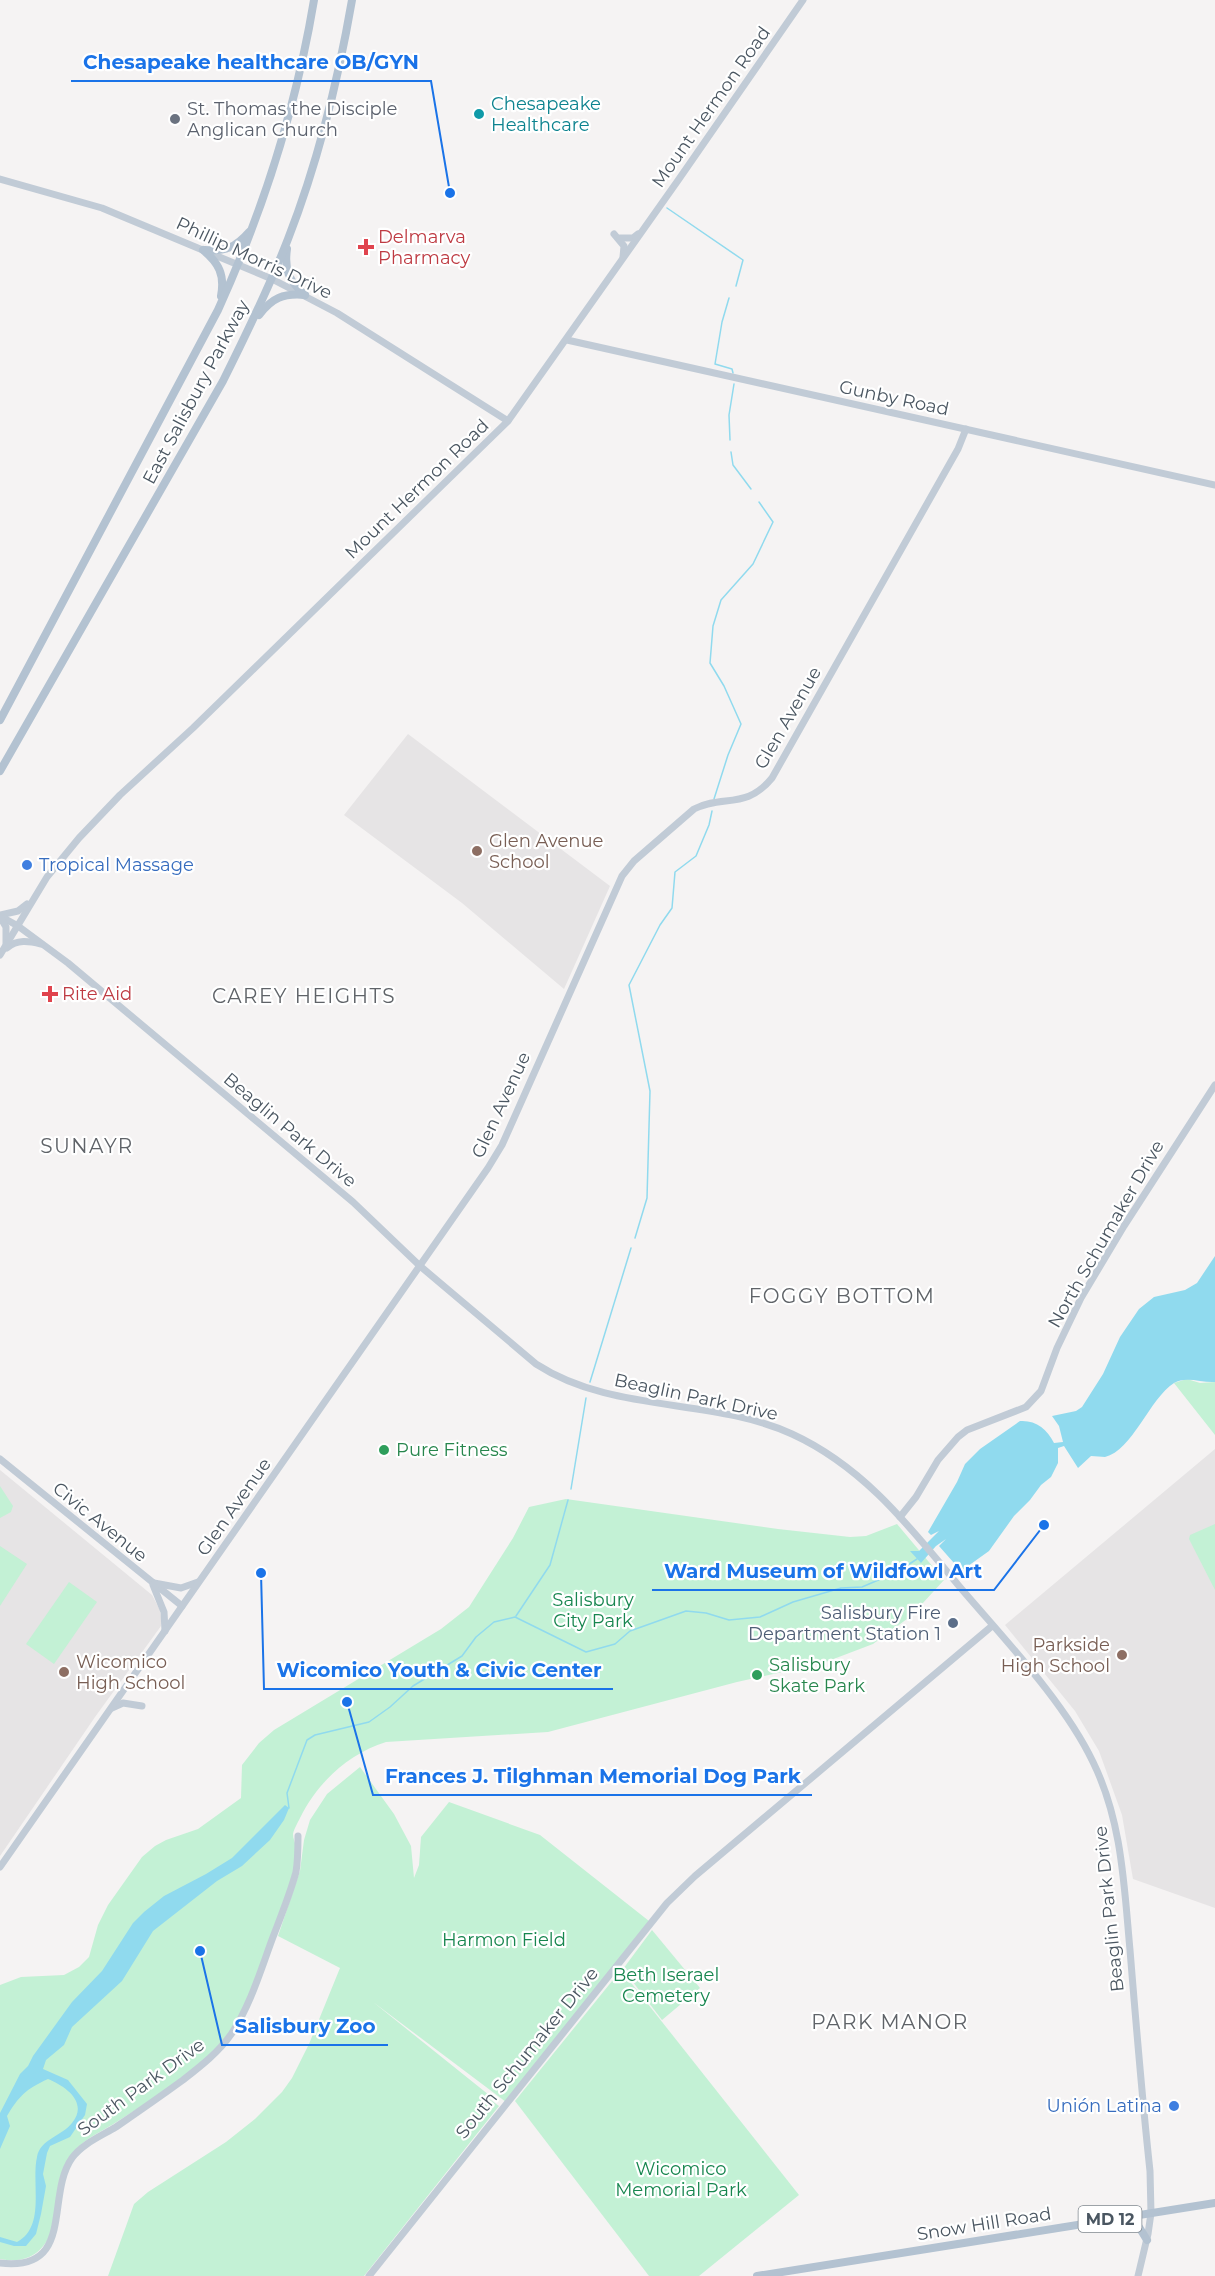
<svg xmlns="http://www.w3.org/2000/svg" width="1215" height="2276" font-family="Montserrat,sans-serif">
	<rect width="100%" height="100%" fill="#f5f3f3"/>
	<!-- education -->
	<g fill="#e6e4e5">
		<polygon points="408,734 610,886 564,989 462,903 344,815"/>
		<polygon points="1215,1449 1215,1908 1133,1879 1122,1815 1099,1751 1075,1711 1005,1625"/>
		<polygon points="0,1470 152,1595 160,1610 161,1618 161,1626 95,1717 0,1856"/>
	</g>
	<!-- green -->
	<g fill="#c3f1d5">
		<polygon points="1187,1379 1200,1383 1215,1382 1215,1435 1174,1383"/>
		<polygon points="0,1486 13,1506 11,1512 0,1518"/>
		<path d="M 566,1499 L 778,1529 L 850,1537 L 866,1536 L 897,1524 L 944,1580 L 911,1616 L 873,1644 L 823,1663 L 737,1682 L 548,1732 L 386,1742 C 348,1754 318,1782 300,1818 C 298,1822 294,1829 293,1834 C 293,1838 295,1843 296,1847 C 296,1859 294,1872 290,1883 C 277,1925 259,1980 238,2018 C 214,2063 157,2096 115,2123 C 101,2132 81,2140 72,2155 C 68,2161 68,2171 66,2177 C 56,2216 54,2269 0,2259 L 0,1985 L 21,1977 L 64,1975 L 79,1967 L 89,1957 L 98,1925 L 108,1905 L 142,1857 L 155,1846 L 166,1840 L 198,1829 L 241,1798 L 242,1765 L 259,1743 L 274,1730 L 441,1629 L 469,1607 L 513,1538 L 529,1507 Z"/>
		<polygon points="1215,1524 1215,1590 1189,1539 1190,1535"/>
		<polygon points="0,1546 27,1564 0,1606"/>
		<polygon points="69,1582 97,1602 54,1664 26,1644"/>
		<polygon points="360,1767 394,1814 411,1846 414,1878 419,1865 421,1837 449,1802 540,1835 649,1921 506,2102 373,2002 489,2095 488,2098 499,2106 364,2276 108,2276 134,2204 148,2192 226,2142 255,2119 282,2092 292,2078 309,2044 340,1968 278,1936 300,1871 304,1840 310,1820 327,1794"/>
		<polygon points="652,1930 700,1988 662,2020 623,1969"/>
		<polygon points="621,1970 799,2195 699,2276 649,2276 515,2101"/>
	</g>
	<!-- water -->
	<g fill="#90daee">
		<path d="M 1215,1256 L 1215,1382 C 1202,1383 1186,1376 1174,1383 C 1150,1398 1132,1451 1105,1457 C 1101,1457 1096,1456 1091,1456 L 1078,1468 L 1064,1446 L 1058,1448 L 1058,1463 L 1051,1477 L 1041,1485 L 1030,1500 L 1014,1516 L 989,1551 L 961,1571 L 939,1546 L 946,1539 L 936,1546 L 921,1563 L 910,1551 L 919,1551 L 939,1531 L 931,1535 L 928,1532 L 957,1482 L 965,1464 L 980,1449 L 1020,1421 C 1036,1420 1047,1429 1054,1443 L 1063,1442 L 1059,1426 L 1052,1416 L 1076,1411 L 1082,1407 L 1103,1374 L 1120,1337 L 1139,1309 L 1154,1297 L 1185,1290 L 1197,1283 Z"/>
		<path d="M 285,1805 L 289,1808 L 284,1820 L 270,1840 L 242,1866 L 217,1881 L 153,1931 L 122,1981 L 72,2027 L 64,2045 L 46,2060 L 43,2069 L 68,2080 L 87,2104 L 85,2115 L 70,2137 L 50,2146 L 47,2153 L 43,2174 L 46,2186 L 41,2214 L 36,2234 L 26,2246 L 14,2246 L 0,2242 L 0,2237 L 17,2242 C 46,2227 31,2183 37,2157 C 40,2139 62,2136 72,2123 C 89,2102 65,2086 48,2079 C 26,2089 19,2096 7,2116 L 10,2126 L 0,2149 L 0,2113 L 20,2074 L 28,2066 L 33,2056 L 72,2002 L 102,1971 L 133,1923 L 144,1912 L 164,1896 L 206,1874 L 232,1858 Z"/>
	</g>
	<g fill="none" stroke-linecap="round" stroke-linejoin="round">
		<!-- stream -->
		<g stroke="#90daee" stroke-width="1.5">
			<polyline points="667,208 743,260 736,286"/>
			<polyline points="729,298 722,322 715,364 732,369 733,373"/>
			<polyline points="730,440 729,415 734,384"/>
			<polyline points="731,452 733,465 751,489"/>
			<polyline points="714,799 728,755 741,724 724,686 710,663 713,626 721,600 753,564 773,522 759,502"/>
			<polyline points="635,1238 647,1198 650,1091 629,985 660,925 672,908 675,872 696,856 709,825 712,811"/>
			<polyline points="590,1382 631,1248"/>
			<polyline points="571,1489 586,1398"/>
			<polyline points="516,1616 550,1565 568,1500"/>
			<polyline points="289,1808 287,1793 307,1740 315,1735 369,1722 390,1707 413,1686 462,1656 476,1637 494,1622 515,1617 586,1652 615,1644 630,1631 686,1611 706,1613 729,1620 760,1617 793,1602 841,1588 862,1587 897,1572 917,1559"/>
		</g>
		<!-- secondary -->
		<g stroke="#c1cbd6" stroke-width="7">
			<polyline points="0,179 102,208 272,279 337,313 508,421"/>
			<polyline points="614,234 624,246 623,257"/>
			<polyline points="620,238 633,238 638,234"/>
			<polyline points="567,340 1215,485"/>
			<polyline points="0,915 18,911 27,904"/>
			<path d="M 0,916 L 18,926 L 68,963 L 353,1202 L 420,1266 L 536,1364 C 613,1414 711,1397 792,1434 C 864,1467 910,1527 959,1586 C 1003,1638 1064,1701 1093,1762 C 1122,1821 1124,1885 1130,1950 C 1136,2024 1142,2098 1150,2171 L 1151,2213 L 1148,2234 L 1138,2276"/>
			<polyline points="0,917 6,927 6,943"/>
			<path d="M 7,948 C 17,939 29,941 41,944"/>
			<polyline points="0,955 47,877 79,838 120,795 193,728 508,421 679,179 803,0"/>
			<polyline points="0,1459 182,1606"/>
			<polyline points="900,1517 916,1497 938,1460 958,1437 967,1430 1026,1407 1041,1391 1057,1348 1081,1298 1124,1226 1215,1085"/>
			<polyline points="154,1583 181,1588 198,1582"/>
			<polyline points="153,1585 164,1612 165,1631"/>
			<polyline points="112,1708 123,1703 142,1706"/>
			<path d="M 0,1867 L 488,1168 L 502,1145 L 622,876 L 634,861 L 694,809 C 723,794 746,810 772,778 L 958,449 L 966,429"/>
			<path d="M 0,2263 C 76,2272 45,2196 72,2158 C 82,2144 101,2136 116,2127 C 138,2112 161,2096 183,2080 C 201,2066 219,2052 232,2033 C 251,2004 261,1969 273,1937 C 281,1916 290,1894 296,1872 C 298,1860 298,1848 298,1836"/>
			<polyline points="369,2276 667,1903 695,1876 992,1626"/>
		</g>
		<!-- primary -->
		<g stroke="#b3c2d1" stroke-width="8">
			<path d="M 287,249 C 284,270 289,281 305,295"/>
			<path d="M 203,250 C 219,263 225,275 221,296"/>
			<path d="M 205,250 C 225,252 236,247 249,232"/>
			<path d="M 259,315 C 272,298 283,293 305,295"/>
			<path d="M 0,720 L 218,310 C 263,211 296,108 314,0"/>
			<path d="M 0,771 L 223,381 C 246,335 269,288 288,239 C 318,162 338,81 352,0"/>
			<polyline points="1126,2217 1139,2227 1147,2240"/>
			<polyline points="757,2276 1215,2203"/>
		</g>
	</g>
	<!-- markers -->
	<circle fill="#0f9aa8" stroke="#fff" stroke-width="2" cx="479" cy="114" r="6"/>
	<circle fill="#6b7280" stroke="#fff" stroke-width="2" cx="175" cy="119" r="6"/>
	<g fill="#e0444e" stroke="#fff" stroke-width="2">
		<path d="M363 238h6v6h6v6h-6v6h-6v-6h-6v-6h6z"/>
		<path d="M47 985h6v6h6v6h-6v6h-6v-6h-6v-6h6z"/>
	</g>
	<g fill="#8d6e63" stroke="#fff" stroke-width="2">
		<circle cx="477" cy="851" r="6"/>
		<circle cx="1122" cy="1655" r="6"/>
		<circle cx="64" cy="1672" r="6"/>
	</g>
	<g fill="#3f7fe0" stroke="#fff" stroke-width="2">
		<circle cx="27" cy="865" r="6"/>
		<circle cx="1174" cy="2106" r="6"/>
	</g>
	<g fill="#2e9e5b" stroke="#fff" stroke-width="2">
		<circle cx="384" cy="1450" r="6"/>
		<circle cx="757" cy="1675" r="6"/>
	</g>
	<circle fill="#5c6f8a" stroke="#fff" stroke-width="2" cx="953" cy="1623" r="6"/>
	<g text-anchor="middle" stroke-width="4.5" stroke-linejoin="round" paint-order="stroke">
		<!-- shield labels -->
		<rect fill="#fff" stroke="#808990" stroke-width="1.5" x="1078.5" y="2206" width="63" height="26" rx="4.5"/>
		<g font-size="16" font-weight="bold" fill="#4a5661">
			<text x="1110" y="2225">MD 12</text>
		</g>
		<!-- culture labels -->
		<g font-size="18" fill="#0d838f" stroke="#fff" text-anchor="start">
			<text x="491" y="110">Chesapeake<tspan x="491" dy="21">Healthcare</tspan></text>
		</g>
		<!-- street labels -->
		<g font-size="18" fill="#4a5661" stroke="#fff">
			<text transform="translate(711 107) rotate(-55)" y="6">Mount Hermon Road</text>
			<text transform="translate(254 258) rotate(25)" y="6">Phillip Morris Drive</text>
			<text transform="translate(196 392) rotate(-62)" y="6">East Salisbury Parkway</text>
			<text transform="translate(894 398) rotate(12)" y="6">Gunby Road</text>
			<text transform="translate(417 489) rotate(-44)" y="6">Mount Hermon Road</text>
			<text transform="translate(788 718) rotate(-60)" y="6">Glen Avenue</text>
			<text transform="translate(501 1105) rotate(-65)" y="6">Glen Avenue</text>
			<text transform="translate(290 1130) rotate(40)" y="6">Beaglin Park Drive</text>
			<text transform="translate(1106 1234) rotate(-60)" y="6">North Schumaker Drive</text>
			<text transform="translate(696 1397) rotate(12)" y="6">Beaglin Park Drive</text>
			<text transform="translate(234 1507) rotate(-55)" y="6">Glen Avenue</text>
			<text transform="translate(100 1522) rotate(39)" y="6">Civic Avenue</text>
			<text transform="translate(1109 1909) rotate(-96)" y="6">Beaglin Park Drive</text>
			<text transform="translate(527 2053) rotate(-51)" y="6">South Schumaker Drive</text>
			<text transform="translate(141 2087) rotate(-36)" y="6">South Park Drive</text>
			<text transform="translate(984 2224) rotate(-9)" y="6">Snow Hill Road</text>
		</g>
		<!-- worship labels -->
		<g font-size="18" fill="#5b616d" stroke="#fff" text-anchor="start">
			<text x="187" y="115">St. Thomas the Disciple<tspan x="187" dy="21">Anglican Church</tspan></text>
		</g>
		<!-- health labels -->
		<g font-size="18" fill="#be3a42" stroke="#fff" text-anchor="start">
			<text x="378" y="243">Delmarva<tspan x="378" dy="21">Pharmacy</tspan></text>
			<text x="62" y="1000">Rite Aid</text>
		</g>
		<!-- education labels -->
		<g font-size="18" fill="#785e54" stroke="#fff" text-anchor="start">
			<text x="489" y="847">Glen Avenue<tspan x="489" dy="21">School</tspan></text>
			<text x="1110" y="1651" text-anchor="end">Parkside<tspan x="1110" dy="21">High School</tspan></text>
			<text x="76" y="1668">Wicomico<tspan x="76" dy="21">High School</tspan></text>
		</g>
		<!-- shop labels -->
		<g font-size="18" fill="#366cbe" stroke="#fff" text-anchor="start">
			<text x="39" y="871">Tropical Massage</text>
			<text x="1162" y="2112" text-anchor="end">Unión Latina</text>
		</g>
		<!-- leisure labels -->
		<g font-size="18" fill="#27864d" stroke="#fff" text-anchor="start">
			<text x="396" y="1456">Pure Fitness</text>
			<text x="769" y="1671">Salisbury<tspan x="769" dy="21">Skate Park</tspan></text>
		</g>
		<!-- park labels -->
		<g font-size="18" fill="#17864f" stroke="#fff">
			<text x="593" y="1606">Salisbury<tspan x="593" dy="21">City Park</tspan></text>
			<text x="504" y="1946">Harmon Field</text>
			<text x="666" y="1981">Beth Iserael<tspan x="666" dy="21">Cemetery</tspan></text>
			<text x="681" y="2175">Wicomico<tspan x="681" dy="21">Memorial Park</tspan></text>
		</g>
		<!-- service labels -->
		<g font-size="18" fill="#4e5e75" stroke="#fff" text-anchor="end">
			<text x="941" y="1619">Salisbury Fire<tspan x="941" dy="21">Department Station 1</tspan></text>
		</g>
		<!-- neighbourhood labels -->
		<g font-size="20" letter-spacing="1.5" fill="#5f6368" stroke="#fff">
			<text x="304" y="1003">CAREY HEIGHTS</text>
			<text x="87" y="1153">SUNAYR</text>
			<text x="842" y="1303">FOGGY BOTTOM</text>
			<text x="890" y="2029">PARK MANOR</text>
		</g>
	</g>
	<!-- callouts -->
	<path fill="none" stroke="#1a73e8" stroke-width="2" d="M450 193L431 81H71M1044 1525L994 1590H652M261 1573L264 1689H613M347 1702L373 1795H812M200 1951L222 2045H388"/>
	<g fill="#1a73e8" stroke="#fff" stroke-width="2">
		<circle cx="450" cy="193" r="6"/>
		<circle cx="1044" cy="1525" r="6"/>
		<circle cx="261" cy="1573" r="6"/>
		<circle cx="347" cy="1702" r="6"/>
		<circle cx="200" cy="1951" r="6"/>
	</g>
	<g font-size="20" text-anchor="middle" font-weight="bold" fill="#1a73e8" stroke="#fff" stroke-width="4.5" stroke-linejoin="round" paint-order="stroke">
		<text x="251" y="69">Chesapeake healthcare OB/GYN</text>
		<text x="823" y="1578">Ward Museum of Wildfowl Art</text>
		<text x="439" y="1677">Wicomico Youth &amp; Civic Center</text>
		<text x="593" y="1783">Frances J. Tilghman Memorial Dog Park</text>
		<text x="305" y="2033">Salisbury Zoo</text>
	</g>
</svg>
